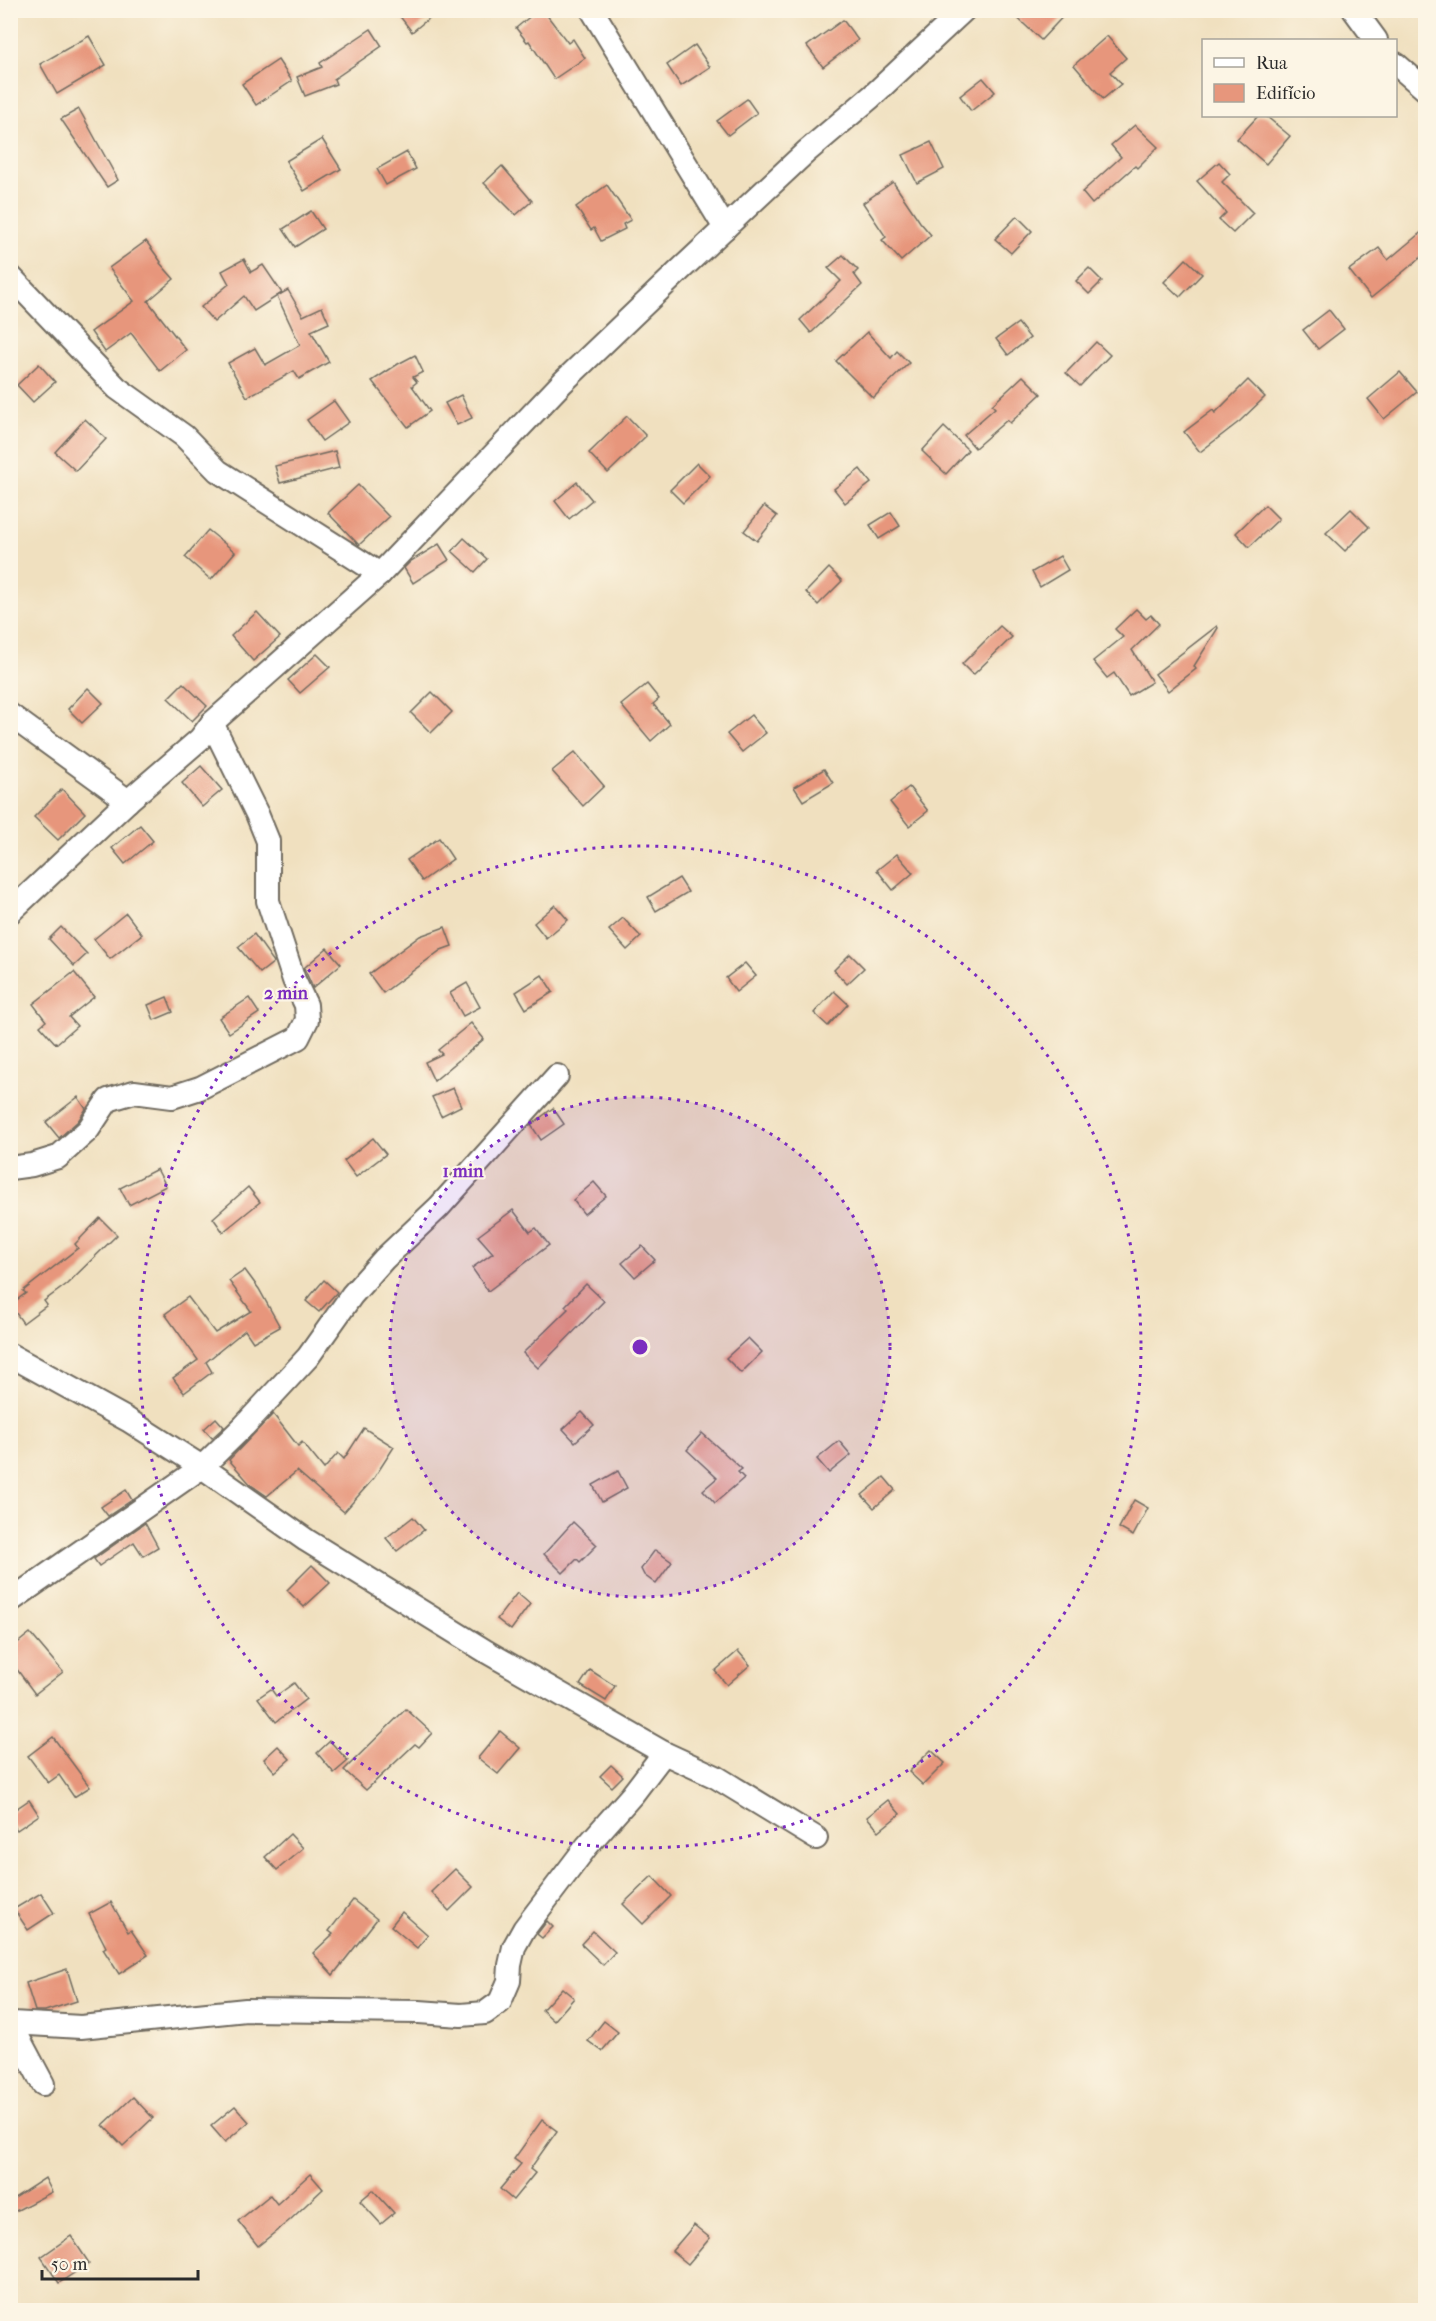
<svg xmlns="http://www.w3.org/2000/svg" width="1436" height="2321" font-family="'IM FELL French Canon',serif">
	<rect width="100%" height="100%" fill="#fcf5e5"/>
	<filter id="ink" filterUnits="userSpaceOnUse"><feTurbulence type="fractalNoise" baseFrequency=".0167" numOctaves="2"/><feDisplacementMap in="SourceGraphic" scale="12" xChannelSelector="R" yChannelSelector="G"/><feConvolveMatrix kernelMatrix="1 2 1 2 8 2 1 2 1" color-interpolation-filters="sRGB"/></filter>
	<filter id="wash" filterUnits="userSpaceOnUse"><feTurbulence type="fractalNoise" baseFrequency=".008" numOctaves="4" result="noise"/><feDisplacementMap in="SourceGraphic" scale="24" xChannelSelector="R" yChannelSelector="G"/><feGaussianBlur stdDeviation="1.35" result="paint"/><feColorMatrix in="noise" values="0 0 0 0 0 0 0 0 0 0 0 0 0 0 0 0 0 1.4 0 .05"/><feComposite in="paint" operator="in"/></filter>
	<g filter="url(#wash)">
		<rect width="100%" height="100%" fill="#f0e0bf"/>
		<g id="blocks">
			<!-- building -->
			<g fill="#e7967c">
				<polygon points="395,10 439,10 412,32"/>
				<polygon points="538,10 543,10 568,43 573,39 585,58 554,79 529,41 527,42 516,28"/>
				<polygon points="1009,10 1069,10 1041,40"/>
				<polygon points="843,20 858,40 823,67 807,46"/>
				<polygon points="371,29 382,46 334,79 336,84 305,96 297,77 322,67 320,63"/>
				<polygon points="89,36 106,65 57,94 40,64"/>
				<polygon points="1107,36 1126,58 1110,72 1121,84 1103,99 1074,65"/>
				<polygon points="695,45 710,67 681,86 667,65"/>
				<polygon points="278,60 292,81 256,105 242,84"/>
				<polygon points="983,78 995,92 971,111 960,96"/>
				<polygon points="747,99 757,113 728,135 717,121"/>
				<polygon points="79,109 118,180 107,187 61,119"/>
				<polygon points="1258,116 1266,116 1290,136 1266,164 1237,139"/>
				<polygon points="1135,125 1158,147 1137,168 1135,166 1092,204 1082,192 1121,157 1111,145"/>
				<polygon points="322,139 341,169 304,191 286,161"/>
				<polygon points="931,142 944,169 917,183 903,155"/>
				<polygon points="407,152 416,169 386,185 377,169"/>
				<polygon points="1219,162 1230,174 1222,182 1253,213 1233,233 1219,220 1226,213 1197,181"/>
				<polygon points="502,166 532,201 516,215 484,183"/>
				<polygon points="893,182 920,222 931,235 901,261 882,240 886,237 863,203"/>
				<polygon points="607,185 631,220 623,224 625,229 601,241 594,228 591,230 576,207"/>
				<polygon points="311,211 323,229 295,247 283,229"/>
				<polygon points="1017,216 1032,231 1011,253 995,239"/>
				<polygon points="1425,229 1425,254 1371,298 1349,270 1379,248 1388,260"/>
				<polygon points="146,241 161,262 160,263 174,279 148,301 186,350 160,371 131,333 105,352 91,332 134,301 109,268"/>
				<polygon points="843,255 858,270 854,274 862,285 811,333 800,320 841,281 828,268"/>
				<polygon points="244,259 251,272 263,265 282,293 254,311 244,296 214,322 201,307 229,284 222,271"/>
				<polygon points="1186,259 1202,274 1180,297 1164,282"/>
				<polygon points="1089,268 1102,281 1089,294 1076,281"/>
				<polygon points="288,290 303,316 322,307 329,323 311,331 329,362 299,379 294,371 247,397 228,363 255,348 265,365 300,345 277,296"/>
				<polygon points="1329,310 1344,329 1318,349 1303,330"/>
				<polygon points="1018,323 1030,338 1008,355 996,339"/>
				<polygon points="867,332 891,358 897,351 909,363 873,398 836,361"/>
				<polygon points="1096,342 1110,355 1080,386 1066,373"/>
				<polygon points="415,355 423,372 413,377 417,382 412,386 430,411 408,427 372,381 398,364"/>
				<polygon points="39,364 55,382 33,402 17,385"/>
				<polygon points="1400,372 1417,392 1384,419 1368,399"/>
				<polygon points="1023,376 1041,394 1010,423 1007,420 975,448 964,435 995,408 992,405"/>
				<polygon points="1248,380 1265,397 1240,421 1200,452 1184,432 1213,410 1215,413"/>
				<polygon points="461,395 472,418 457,425 445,403"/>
				<polygon points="334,401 349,422 322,441 307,420"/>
				<polygon points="627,416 646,436 608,473 589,453"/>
				<polygon points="85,419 106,439 76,471 55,452"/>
				<polygon points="944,427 968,450 946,474 922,451"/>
				<polygon points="335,451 339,468 280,483 275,466"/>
				<polygon points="697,463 710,476 683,503 670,490"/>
				<polygon points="860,469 871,483 845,503 834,489"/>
				<polygon points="577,482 592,500 569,519 555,501"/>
				<polygon points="358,485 389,517 359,545 328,513"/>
				<polygon points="1265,505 1279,519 1249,547 1236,533"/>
				<polygon points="764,506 777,516 757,541 744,531"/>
				<polygon points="1351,509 1369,527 1345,551 1326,533"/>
				<polygon points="891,512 900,526 879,539 870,525"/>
				<polygon points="208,530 235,552 211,580 185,557"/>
				<polygon points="464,538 487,559 475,572 452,551"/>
				<polygon points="439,544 449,560 413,583 404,568 411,561"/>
				<polygon points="1060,556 1068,570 1040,587 1032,572"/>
				<polygon points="829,568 842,581 818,605 806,592"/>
				<polygon points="1136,609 1146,619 1151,615 1159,624 1132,650 1152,682 1129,696 1114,673 1107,678 1093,661 1123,637 1115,629"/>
				<polygon points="257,612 280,637 253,661 231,636"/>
				<polygon points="1000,626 1012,637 973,675 962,664"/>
				<polygon points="1217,626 1218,628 1194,666 1196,669 1168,691 1155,674"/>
				<polygon points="317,654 330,667 300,693 288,680"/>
				<polygon points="183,683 207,706 192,721 168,698"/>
				<polygon points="647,684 659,699 653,704 670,724 651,741 621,705"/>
				<polygon points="88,688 103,703 82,723 68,709"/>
				<polygon points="432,692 452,712 431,733 411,713"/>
				<polygon points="751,715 766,733 742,752 727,734"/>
				<polygon points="575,752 604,786 583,806 552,771"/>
				<polygon points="201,766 222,790 202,807 182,783"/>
				<polygon points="824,769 833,783 803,801 794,787"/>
				<polygon points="909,787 928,811 909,826 890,802"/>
				<polygon points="62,789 85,813 58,840 34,817"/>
				<polygon points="140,825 153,841 125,864 112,848"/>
				<polygon points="439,838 453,859 422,881 407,860"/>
				<polygon points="897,854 913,873 893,890 877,870"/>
				<polygon points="679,878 688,892 656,911 648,897"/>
				<polygon points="555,905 568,920 546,938 534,923"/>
				<polygon points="126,913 142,934 110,959 94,939"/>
				<polygon points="623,918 641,937 627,950 609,930"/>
				<polygon points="61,927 87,954 74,966 49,939"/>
				<polygon points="445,927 452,946 441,950 383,993 369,974 420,936"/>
				<polygon points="254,934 274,962 260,973 238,947"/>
				<polygon points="327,948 341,964 313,988 304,968"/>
				<polygon points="850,954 864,968 847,984 834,970"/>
				<polygon points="745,963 756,976 736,992 726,978"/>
				<polygon points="74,972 94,997 69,1017 77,1026 56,1044 40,1026 46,1021 33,1004"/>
				<polygon points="542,975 553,992 526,1009 516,992"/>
				<polygon points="467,983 480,1007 463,1016 450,993"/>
				<polygon points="834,991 848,1004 828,1026 814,1013"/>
				<polygon points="167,997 173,1012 154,1020 148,1005"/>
				<polygon points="249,998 259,1013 229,1033 219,1018"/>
				<polygon points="471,1023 484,1039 434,1081 425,1062 442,1054 438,1050"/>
				<polygon points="453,1088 461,1106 441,1116 432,1097"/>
				<polygon points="78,1097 86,1109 78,1121 59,1138 46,1122"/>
				<polygon points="553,1108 564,1124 541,1140 531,1125"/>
				<polygon points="373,1138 386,1154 356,1177 344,1161"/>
				<polygon points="157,1169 166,1186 129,1205 120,1188"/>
				<polygon points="594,1182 606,1196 584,1214 573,1200"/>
				<polygon points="248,1187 260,1202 223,1232 213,1218"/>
				<polygon points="513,1210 530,1232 536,1228 549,1245 488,1291 472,1268 493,1253 478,1236"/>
				<polygon points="100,1218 117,1235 67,1284 44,1301 47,1305 23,1323 10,1305 26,1293 23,1291 78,1248 75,1244"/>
				<polygon points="642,1246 655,1260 635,1277 622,1263"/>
				<polygon points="245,1270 259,1289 280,1327 253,1342 245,1330 206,1362 212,1372 184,1393 173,1378 198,1360 165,1314 188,1297 215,1333 251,1311 229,1281"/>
				<polygon points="324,1280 337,1292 319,1312 306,1301"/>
				<polygon points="586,1284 604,1301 538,1368 523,1353 568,1309 565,1306"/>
				<polygon points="748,1338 762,1352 741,1373 726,1358"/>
				<polygon points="582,1412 594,1425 575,1442 563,1429"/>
				<polygon points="273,1414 298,1446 302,1442 324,1469 338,1453 344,1459 364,1428 394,1447 374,1478 344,1512 297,1471 267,1496 251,1485 229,1460"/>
				<polygon points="216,1418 224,1427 212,1438 204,1429"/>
				<polygon points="702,1433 742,1469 738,1472 744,1478 715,1503 703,1490 717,1478 687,1450"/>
				<polygon points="839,1441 851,1455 829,1473 817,1459"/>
				<polygon points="618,1471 627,1488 602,1502 593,1485"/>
				<polygon points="884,1477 895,1490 874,1508 862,1495"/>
				<polygon points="126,1490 132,1500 108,1516 101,1507"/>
				<polygon points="1134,1500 1148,1508 1133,1536 1119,1528"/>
				<polygon points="413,1517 424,1530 397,1551 386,1538"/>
				<polygon points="573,1522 597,1545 580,1562 577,1559 563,1573 544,1554"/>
				<polygon points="145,1523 158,1547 143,1556 134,1542 99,1566 94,1559"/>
				<polygon points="655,1550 672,1562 656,1584 644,1575 641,1569"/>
				<polygon points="312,1565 330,1583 304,1607 287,1590"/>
				<polygon points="517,1593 530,1604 511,1630 497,1619"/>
				<polygon points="30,1633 63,1672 35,1694 10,1660 10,1649"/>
				<polygon points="738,1651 750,1665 727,1685 715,1671"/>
				<polygon points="590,1670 615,1686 606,1701 580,1685"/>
				<polygon points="294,1683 306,1699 276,1722 258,1698 271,1689 276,1696"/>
				<polygon points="406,1709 432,1733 419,1747 415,1744 366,1790 344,1770"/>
				<polygon points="500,1731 520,1748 498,1774 478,1758"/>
				<polygon points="53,1737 90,1787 74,1797 59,1775 48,1783 28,1756"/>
				<polygon points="330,1741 348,1761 334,1773 317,1753"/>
				<polygon points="278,1746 290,1759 275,1772 264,1759"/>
				<polygon points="931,1750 945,1763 923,1785 909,1772"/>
				<polygon points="611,1765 623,1776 612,1787 600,1776"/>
				<polygon points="29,1800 39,1815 17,1830 10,1821 10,1813"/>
				<polygon points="888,1800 900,1814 879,1831 867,1817"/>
				<polygon points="290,1834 303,1848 277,1870 265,1857"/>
				<polygon points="455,1869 473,1887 449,1911 431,1892"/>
				<polygon points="652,1876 671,1896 643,1924 623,1904"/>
				<polygon points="41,1893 54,1913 28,1930 14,1909"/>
				<polygon points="353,1900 377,1919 333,1975 313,1953 333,1934 329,1931"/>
				<polygon points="111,1902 128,1932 131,1930 148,1955 119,1974 103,1949 106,1947 89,1914"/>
				<polygon points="402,1912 428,1935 417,1948 391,1926"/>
				<polygon points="547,1921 553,1927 542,1938 537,1934"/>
				<polygon points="593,1931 615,1952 603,1965 581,1944"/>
				<polygon points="67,1969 77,2001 45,2011 35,2011 26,1983"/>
				<polygon points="562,1988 574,1998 554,2021 542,2010"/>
				<polygon points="604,2021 618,2032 602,2051 588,2041"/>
				<polygon points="133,2097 153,2118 123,2146 103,2125"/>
				<polygon points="235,2106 249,2122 225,2142 211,2126"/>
				<polygon points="542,2120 557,2131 530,2169 535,2173 513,2200 500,2189 521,2164 514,2159"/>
				<polygon points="310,2174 323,2189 290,2220 258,2246 238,2221 270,2195 277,2204"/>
				<polygon points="45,2178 52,2192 10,2214 10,2201"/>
				<polygon points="373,2190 394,2213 381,2224 360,2201"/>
				<polygon points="694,2225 710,2238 688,2264 672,2251"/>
				<polygon points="71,2236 89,2263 59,2283 41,2257"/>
			</g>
		</g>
	</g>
	<g filter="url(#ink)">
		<use href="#blocks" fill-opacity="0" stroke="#706a5f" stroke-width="1.5"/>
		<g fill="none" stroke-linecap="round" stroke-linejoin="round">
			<!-- minor casing -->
			<g stroke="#706a5f" stroke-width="26">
				<g id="minor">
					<polyline points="592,10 725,228"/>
					<polyline points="1354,10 1376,40"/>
					<polyline points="1396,64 1426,90"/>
					<polyline points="10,276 117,388 184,436 218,471 380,574"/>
					<polyline points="10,715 128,801"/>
					<polyline points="10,912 128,801 200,739 212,723 380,574 563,382 679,271 806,152 871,97 964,10"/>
					<polyline points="10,1168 32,1165 58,1157 88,1130 108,1100 134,1092 172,1097 200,1088 298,1038 307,1020 306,1005 294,980 268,901 268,841 257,814 212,723"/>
					<polyline points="10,1355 128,1420 202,1467 306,1540 487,1652 664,1753 716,1777 816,1838"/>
					<polyline points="10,1601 202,1467 244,1426 308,1357 352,1295 384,1259 439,1207 557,1076"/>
					<polyline points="10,2022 43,2084"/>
					<polyline points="12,2023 81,2027 246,2010 419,2012 461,2015 485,2013 500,2002 509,1981 510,1965 514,1947 524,1929 587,1846 632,1795 664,1753"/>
				</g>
			</g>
			<!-- minor -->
			<use href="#minor" stroke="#fff" stroke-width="22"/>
		</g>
	</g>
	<!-- distance rings -->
	<circle cx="640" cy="1347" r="250" fill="#7b2cbf" fill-opacity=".12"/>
	<g fill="none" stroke="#7b2cbf" stroke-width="3" stroke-dasharray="3 6">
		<circle cx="640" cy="1347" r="250"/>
		<circle cx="640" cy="1347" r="501"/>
	</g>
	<circle cx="640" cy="1347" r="9" fill="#7b2cbf" stroke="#fcf5e5" stroke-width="3"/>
	<g font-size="18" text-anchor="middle" font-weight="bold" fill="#7b2cbf" stroke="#fcf5e5" stroke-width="4.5" stroke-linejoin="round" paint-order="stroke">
		<text x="286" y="999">2 min</text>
		<text x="463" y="1177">1 min</text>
	</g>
	<!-- margin -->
	<rect width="1436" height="2321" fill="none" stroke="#fcf5e5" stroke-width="36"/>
	<!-- legend -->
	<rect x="1202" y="39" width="195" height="78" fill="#fcf5e5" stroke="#a8a49b" stroke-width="1.5"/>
	<rect x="1214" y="58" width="30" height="9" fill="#ffffff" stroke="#a8a49b" stroke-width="1.5"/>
	<text x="1256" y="69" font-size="18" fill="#2b2b2b">Rua</text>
	<rect x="1214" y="84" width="30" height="18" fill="#e7967c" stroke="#a8a49b" stroke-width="1.5"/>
	<text x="1256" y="99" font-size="18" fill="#2b2b2b">Edifício</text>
	<!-- scale -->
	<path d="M42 2270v9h156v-9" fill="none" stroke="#2b2b2b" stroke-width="3"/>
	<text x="51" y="2270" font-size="18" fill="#2b2b2b" stroke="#fcf5e5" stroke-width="4.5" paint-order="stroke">50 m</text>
</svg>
